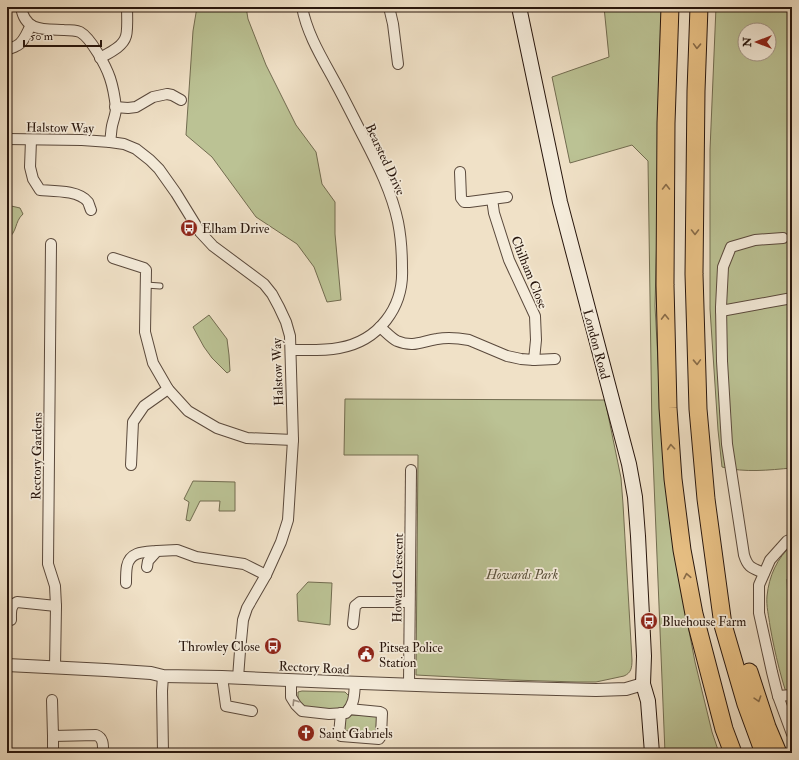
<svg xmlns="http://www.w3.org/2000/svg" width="799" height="760" font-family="'IM FELL Double Pica',serif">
	<rect width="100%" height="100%" fill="#f0e1c7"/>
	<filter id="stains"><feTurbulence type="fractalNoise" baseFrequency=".005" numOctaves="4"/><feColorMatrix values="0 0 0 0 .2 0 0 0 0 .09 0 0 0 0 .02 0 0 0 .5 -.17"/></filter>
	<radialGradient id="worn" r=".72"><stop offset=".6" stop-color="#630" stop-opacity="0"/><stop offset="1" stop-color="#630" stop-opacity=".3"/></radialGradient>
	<!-- green -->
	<g fill="#bbc294" stroke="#726c50" fill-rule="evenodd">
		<polygon points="197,7 246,7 248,19 266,65 296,125 316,152 322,184 335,202 335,234 341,300 327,302 314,267 297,244 256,217 212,157 186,135 193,31"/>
		<polygon points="604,7 663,7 655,306 663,454 674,553 695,662 712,732 719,753 665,753 652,433 648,161 632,145 570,163 552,77 609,57"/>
		<path d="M 716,7 L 792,7 L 792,468 C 769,470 745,473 722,467 L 718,430 L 710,309 L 710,150 ZM 745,30 L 769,30 L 769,54 L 745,54 Z"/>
		<path d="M 7,205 L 20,208 L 23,214 C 14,222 18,232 7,239 Z"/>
		<polygon points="209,315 227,339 229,355 230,371 227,373 212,358 204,347 193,327"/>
		<path d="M 345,399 L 605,400 L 621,478 L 623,504 L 632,660 C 632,668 631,673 624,676 L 596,682 L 577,682 L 512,680 L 416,675 L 418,455 L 344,455 Z"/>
		<polygon points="193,481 235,482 235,511 219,511 220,501 200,501 190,521 186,520 189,502 184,499"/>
		<path d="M 792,545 L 792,576 L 787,579 L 791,671 L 792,672 L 792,710 C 782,683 775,654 770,626 C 769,617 766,606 767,596 C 769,576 777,558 792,545 Z"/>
		<polygon points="308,582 332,583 330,625 298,621 297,594"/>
		<polygon points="302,691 345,692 352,699 348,706 336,710 305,708 298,702 298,692"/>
		<polygon points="351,715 378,716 377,732 344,731 344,717 349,716"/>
	</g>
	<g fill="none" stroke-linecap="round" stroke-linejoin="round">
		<!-- service casing -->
		<g stroke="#5a493c" stroke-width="7">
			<polyline id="service" points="146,285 160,286"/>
		</g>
		<!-- minor casing -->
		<g stroke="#5a493c" stroke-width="12">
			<g id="minor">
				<path d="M 21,7 C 25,32 44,29 64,30 C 70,30 75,30 80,32 C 91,38 106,66 110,78 C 113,87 115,99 116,108 C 116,114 113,121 112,126 C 111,131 111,137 110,142"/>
				<polyline points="389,7 393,24 398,64"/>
				<path d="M 7,50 C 10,48 13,48 16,46 C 24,43 27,32 31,25"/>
				<path d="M 100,58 C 109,53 123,47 126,36 C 128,30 127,14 127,7"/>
				<polyline points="115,107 128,108 136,107 153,97 167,94 172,95 181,100"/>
				<polyline points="7,139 82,140 110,142 124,144 136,149 150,160 159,169 176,193 200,232 213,246 264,284 272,294 279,307 286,322 290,336 293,440 288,520 281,542 266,575 247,608 243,620 240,651 238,678"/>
				<path d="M 31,140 L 30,167 L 33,179 L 40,190 C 53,191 79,190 88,202 C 89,204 90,208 91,210"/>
				<polyline points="460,172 461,198 464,202 469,202 507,197"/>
				<polyline points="51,244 48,564 55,586 56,606 55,667"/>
				<polyline points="113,258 144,268 146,270 145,332 153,363 168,389 188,411 217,428 247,438 293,440"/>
				<polyline points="721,311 792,298"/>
				<path d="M 380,327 C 386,332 391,338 397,341 C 414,348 422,341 437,339 C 448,337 458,338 469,340 L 507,356 L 521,359 L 534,360 L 536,340 L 535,316 L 509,260 L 494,213 L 492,199"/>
				<path d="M 291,350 C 306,350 323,351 339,348 C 379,341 404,307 402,268 C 402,253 401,237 398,222 C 392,193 378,165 364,138 C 354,119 345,100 335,82 C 322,58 307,34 302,7"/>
				<polyline points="534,360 555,359"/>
				<polyline points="131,465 133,422 144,406 168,389"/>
				<polyline points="792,539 787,541 770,560 759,585 759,613 772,672 778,696 792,734"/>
				<polyline points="147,567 148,561 157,551 177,550 196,557 244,564 266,575"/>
				<path d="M 764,573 C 752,568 748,568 744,555 L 727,444 L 722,361 L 721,307 L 723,267 L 731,247 L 755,240 L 783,238"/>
				<path d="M 126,583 C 126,577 126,571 127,566 C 130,551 145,552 157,551"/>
				<path d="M 11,620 C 11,613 10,605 17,602 L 56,606"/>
				<polyline points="353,624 355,606 360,602 409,602"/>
				<polyline points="222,677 226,706 252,711"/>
				<path d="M 291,680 L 291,697 L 296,705 L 302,711 L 329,714 L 346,713 C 355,703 354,695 355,683"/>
				<polyline points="409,685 411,470"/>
				<polyline points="778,696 792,695"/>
				<path d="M 52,700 L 53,736 L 96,735 C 104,738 103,746 103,753"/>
				<polyline points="341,713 339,734 341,736 379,739 381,736 382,713 380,712 349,709"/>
				<polyline points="53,736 53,753"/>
				<polyline points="163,753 162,691 163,676"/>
			</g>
		</g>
		<!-- tertiary casing -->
		<g stroke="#5a493c" stroke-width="14">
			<polyline id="tertiary" points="7,665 106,670 151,673 163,676 222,677 334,682 444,686 596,690 626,689 643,684"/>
		</g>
		<!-- secondary casing -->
		<g stroke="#28160d" stroke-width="16">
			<polyline id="secondary" points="519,7 560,202 629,464 635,497 638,536 644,656 643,684 648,701 652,753"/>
		</g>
		<!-- trunk casing -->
		<g stroke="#28160d" stroke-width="19">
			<g id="trunk">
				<polyline points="670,7 666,123 665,285 668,408 673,479 682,550 694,614 724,729 733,753"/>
				<polyline points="699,7 696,91 694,274 698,409 706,499 723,625 746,704 764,753"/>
				<polyline points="749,672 767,727 778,753"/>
			</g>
		</g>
		<!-- service -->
		<use href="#service" stroke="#f5ecdb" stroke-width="5"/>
		<!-- minor -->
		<use href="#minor" stroke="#f5ecdb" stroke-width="10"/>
		<!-- tertiary -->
		<use href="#tertiary" stroke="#f5ecdb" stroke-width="12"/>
		<!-- secondary -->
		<use href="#secondary" stroke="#f5ecdb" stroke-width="14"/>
		<!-- trunk -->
		<use href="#trunk" stroke="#e8c084" stroke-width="17"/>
	</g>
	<!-- one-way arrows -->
	<defs><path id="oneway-chevron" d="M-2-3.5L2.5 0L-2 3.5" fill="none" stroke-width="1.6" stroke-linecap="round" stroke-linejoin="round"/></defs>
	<g stroke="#886b48">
		<use href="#oneway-chevron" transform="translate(697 46) rotate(92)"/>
		<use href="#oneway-chevron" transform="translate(666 187) rotate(-90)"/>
		<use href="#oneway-chevron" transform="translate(695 232) rotate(90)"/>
		<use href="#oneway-chevron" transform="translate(665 317) rotate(-91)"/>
		<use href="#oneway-chevron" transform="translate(697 362) rotate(88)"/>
		<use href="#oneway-chevron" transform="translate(671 447) rotate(-95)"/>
		<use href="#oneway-chevron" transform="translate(687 576) rotate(-101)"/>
		<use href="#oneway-chevron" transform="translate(758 699) rotate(72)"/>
	</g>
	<use stroke="#998c7e" href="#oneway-chevron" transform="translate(295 702) rotate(-122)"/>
	<!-- icons -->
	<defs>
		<g id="bus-disc" transform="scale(0.9)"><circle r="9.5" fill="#8f2418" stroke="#f5ecdb"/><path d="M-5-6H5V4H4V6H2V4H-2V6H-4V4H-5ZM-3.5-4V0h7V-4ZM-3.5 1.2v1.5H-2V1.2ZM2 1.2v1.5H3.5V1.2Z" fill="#fff"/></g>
		<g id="civic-disc" transform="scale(0.9)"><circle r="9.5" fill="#8f2418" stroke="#f5ecdb"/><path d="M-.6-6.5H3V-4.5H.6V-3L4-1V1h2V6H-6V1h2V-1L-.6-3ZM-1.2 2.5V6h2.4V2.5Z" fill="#fff"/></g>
		<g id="church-disc" transform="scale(0.9)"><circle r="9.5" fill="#8f2418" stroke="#f5ecdb"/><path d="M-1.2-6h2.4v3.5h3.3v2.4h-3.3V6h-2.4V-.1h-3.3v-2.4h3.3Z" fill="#fff"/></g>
	</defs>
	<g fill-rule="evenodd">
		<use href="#bus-disc" x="189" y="228"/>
		<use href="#bus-disc" x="649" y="621"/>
		<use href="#bus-disc" x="273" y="646"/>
		<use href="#civic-disc" x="366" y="654"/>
		<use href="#church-disc" x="306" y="733"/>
	</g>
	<g text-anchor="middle" stroke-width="3.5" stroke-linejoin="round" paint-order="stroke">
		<!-- street labels -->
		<g font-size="13" fill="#28160d" stroke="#f5ecdb">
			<text transform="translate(60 127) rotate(1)" y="5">Halstow Way</text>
			<text transform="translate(386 159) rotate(65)" y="5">Bearsted Drive</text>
			<text transform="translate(530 272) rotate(68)" y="5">Chilham Close</text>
			<text transform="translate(597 344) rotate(75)" y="5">London Road</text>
			<text transform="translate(277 372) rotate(-92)" y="5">Halstow Way</text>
			<text transform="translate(36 456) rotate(-89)" y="5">Rectory Gardens</text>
			<text transform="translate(397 578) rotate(-89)" y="5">Howard Crescent</text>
			<text transform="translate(314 667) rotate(3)" y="5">Rectory Road</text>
		</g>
		<!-- poi labels -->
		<g font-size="13" fill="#28160d" stroke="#f5ecdb" text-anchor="start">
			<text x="202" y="233">Elham Drive</text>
			<text x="662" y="626">Bluehouse Farm</text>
			<text x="260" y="651" text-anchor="end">Throwley Close</text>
			<text x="379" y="652">Pitsea Police<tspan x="379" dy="15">Station</tspan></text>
			<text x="319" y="738">Saint Gabriels</text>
		</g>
		<!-- park labels -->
		<g font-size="13" font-style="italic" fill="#5b523c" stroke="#f5ecdb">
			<text x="522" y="579">Howards Park</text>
		</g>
	</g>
	<!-- margin -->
	<rect width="799" height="760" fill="none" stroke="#f0e1c7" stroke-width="24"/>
	<rect x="8" y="8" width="783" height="744" fill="none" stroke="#28160d" stroke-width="2"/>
	<rect x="12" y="12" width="775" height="736" fill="none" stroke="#28160d"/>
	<!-- north arrow -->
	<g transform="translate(757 42) rotate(270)"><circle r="19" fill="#f5ecdb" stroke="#a39689"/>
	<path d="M0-3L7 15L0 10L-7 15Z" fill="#8f2418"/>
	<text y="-6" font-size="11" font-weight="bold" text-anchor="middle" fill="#28160d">N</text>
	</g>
	<!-- scale -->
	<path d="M24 40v6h77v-6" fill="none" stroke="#28160d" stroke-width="2"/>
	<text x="30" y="40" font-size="12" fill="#28160d" stroke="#f5ecdb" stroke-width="3" paint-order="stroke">50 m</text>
	<rect width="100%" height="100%" filter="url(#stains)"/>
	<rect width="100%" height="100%" fill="url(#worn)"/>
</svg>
